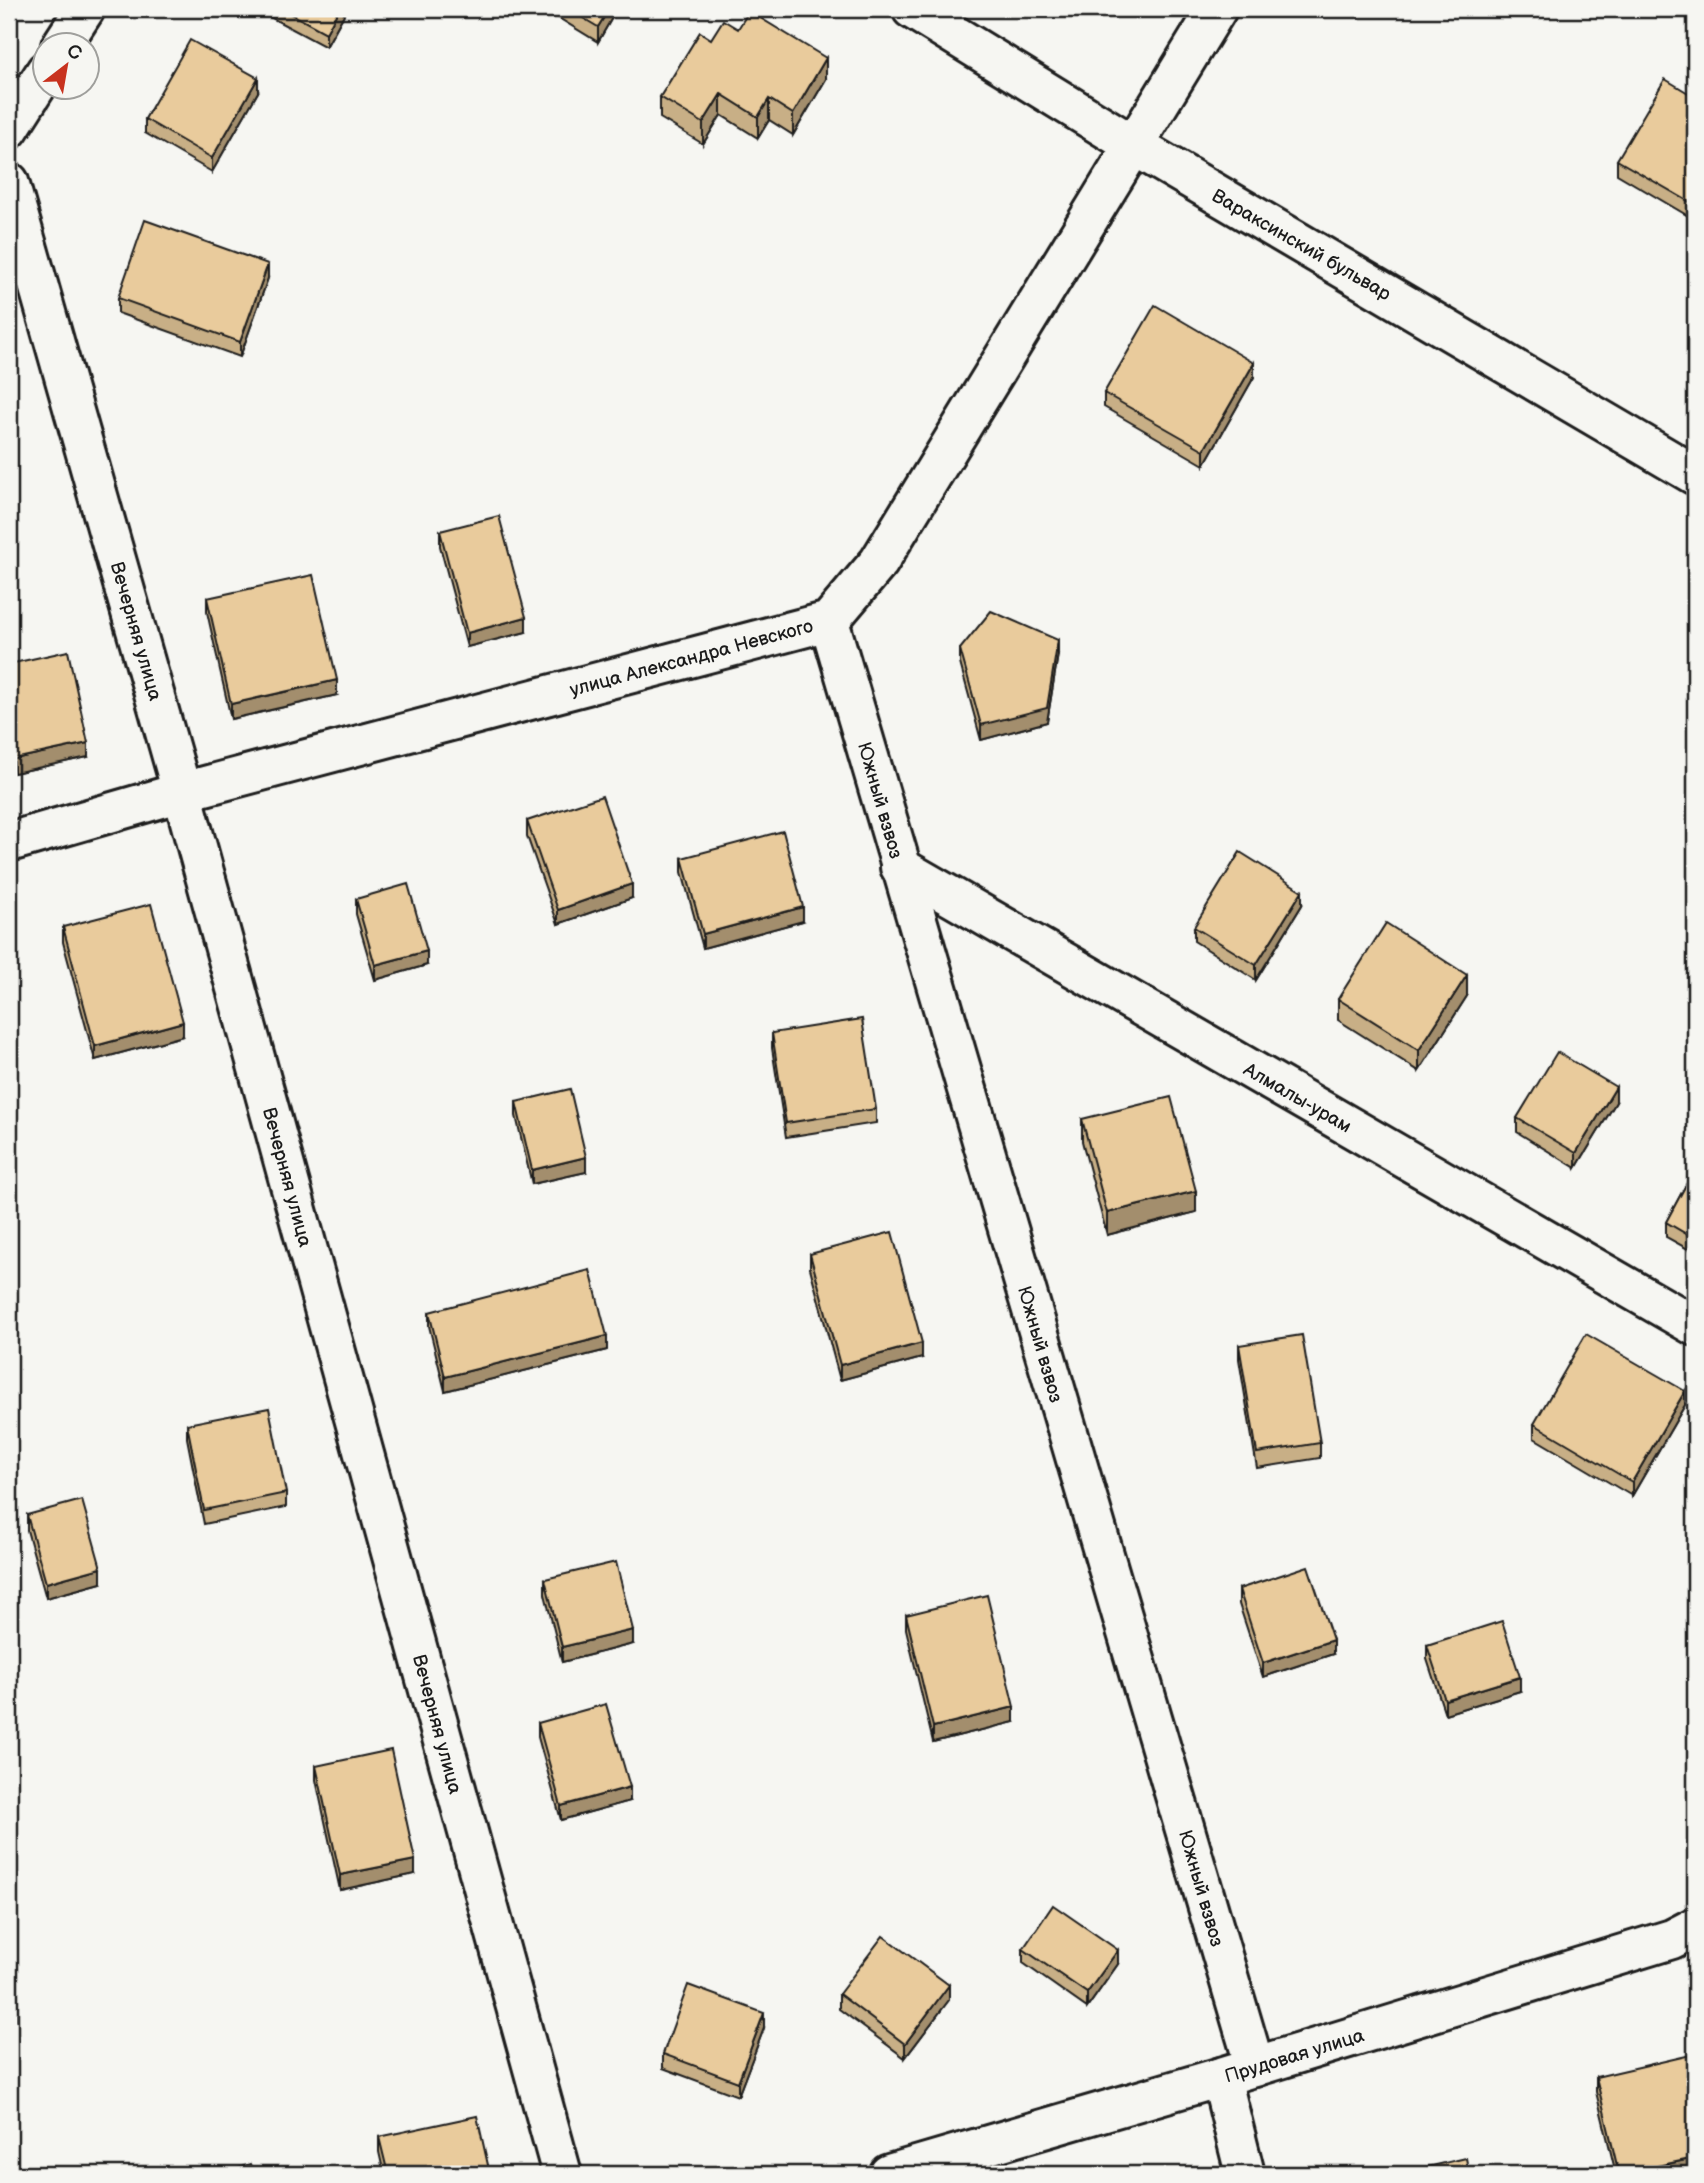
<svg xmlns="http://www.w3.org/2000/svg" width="1704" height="2183" font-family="'Balsamiq Sans',sans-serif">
	<rect width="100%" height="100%" fill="#f6f6f2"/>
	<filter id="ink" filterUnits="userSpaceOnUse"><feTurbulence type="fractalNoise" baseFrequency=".0143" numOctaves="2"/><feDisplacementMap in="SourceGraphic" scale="14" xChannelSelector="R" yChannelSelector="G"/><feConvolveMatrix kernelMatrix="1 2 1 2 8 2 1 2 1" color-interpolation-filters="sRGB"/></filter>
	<g filter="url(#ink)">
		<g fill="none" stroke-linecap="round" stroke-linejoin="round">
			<!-- minor casing -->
			<g stroke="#1c1c1c" stroke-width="44">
				<g id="minor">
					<polyline points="912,9 1133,145 1695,475"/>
					<polyline points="61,46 85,9"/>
					<polyline points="9,129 46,71"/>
					<polyline points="9,182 182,792 562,2174"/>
					<polyline points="829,621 1255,2067"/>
					<polyline points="9,842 182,792 829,621 879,562 1217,9"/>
					<polyline points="900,867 1695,1326"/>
					<polyline points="1221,2077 1245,2174"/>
					<polyline points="889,2174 1221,2077 1672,1939 1695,1927"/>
				</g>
			</g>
			<!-- minor -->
			<use href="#minor" stroke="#f6f6f2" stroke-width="38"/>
		</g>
		<!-- wall -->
		<g fill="#c8af86" stroke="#1c1c1c" stroke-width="2">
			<polygon points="255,9 347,9 326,47"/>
			<polygon points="544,9 617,9 598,42"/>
			<polygon points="711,39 826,79 793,135 769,120 758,138 721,115 703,144 660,118 660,97"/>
			<polygon points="258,92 212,172 145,133 145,119"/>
			<polygon points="1695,97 1695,220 1617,174 1617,160"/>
			<polygon points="268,278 240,357 118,313 118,298"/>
			<polygon points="1254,377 1204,465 1104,407 1104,393"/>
			<polygon points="440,531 526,632 467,647 440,546"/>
			<polygon points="207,598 337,695 231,719 207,612"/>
			<polygon points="960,649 1058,654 1047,722 981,740 960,663"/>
			<polygon points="9,664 88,757 14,773 9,750"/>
			<polygon points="527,821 632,898 558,924 527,836"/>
			<polygon points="682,858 803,921 703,948 682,872"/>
			<polygon points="356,899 427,965 375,980 356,914"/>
			<polygon points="1302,905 1256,980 1194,941 1194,927"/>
			<polygon points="63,927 183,1036 95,1060 63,942"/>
			<polygon points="1467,996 1419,1071 1338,1020 1338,999"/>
			<polygon points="772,1033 876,1109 876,1123 786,1137 772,1048"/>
			<polygon points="516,1102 586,1172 532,1184 516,1116"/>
			<polygon points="1616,1102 1576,1168 1517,1132 1517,1118"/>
			<polygon points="1082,1119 1196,1212 1107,1235 1082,1141"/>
			<polygon points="1695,1168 1695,1253 1666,1237 1666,1222"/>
			<polygon points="810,1254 922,1358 840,1380 810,1268"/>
			<polygon points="429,1312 607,1350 445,1391 429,1326"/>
			<polygon points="1239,1345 1320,1443 1320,1458 1257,1468 1239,1359"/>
			<polygon points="1685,1405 1632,1496 1534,1438 1534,1424"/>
			<polygon points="187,1424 286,1493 286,1507 204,1524 187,1438"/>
			<polygon points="27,1515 101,1583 46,1598 27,1530"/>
			<polygon points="545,1579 633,1644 562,1662 545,1594"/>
			<polygon points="1239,1589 1333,1654 1263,1677 1239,1604"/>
			<polygon points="906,1615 1014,1722 933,1742 906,1629"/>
			<polygon points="1427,1645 1520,1691 1445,1714 1427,1659"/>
			<polygon points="538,1723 630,1801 561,1820 538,1737"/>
			<polygon points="316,1766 415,1874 340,1890 316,1780"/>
			<polygon points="1023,1949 1118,1964 1087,2008 1023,1963"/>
			<polygon points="9,1971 16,2006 16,2020 9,2021"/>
			<polygon points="839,1994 949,2000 905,2058 839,2009"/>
			<polygon points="764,2028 738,2096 663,2068 663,2054"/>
			<polygon points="1596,2077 1695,2172 1685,2174 1616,2174 1596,2092"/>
			<polygon points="379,2137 490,2174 384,2174 379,2152"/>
		</g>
		<!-- shaded-wall -->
		<g fill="#a38e6d" stroke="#1c1c1c" stroke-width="2">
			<polygon points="339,9 347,9 326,47 326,33"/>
			<polygon points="609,9 617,9 598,42 598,27"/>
			<polygon points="826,58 826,79 793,135 793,114"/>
			<polygon points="258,78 258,92 212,172 212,158"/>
			<polygon points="721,94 721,115 703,144 703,123"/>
			<polygon points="769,99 769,120 758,138 758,117"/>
			<polygon points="268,264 268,278 240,357 240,342"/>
			<polygon points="1254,363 1254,377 1204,465 1204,450"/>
			<polygon points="526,617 526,632 467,647 467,633"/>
			<polygon points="1058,640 1058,654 1047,722 981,740 981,725"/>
			<polygon points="337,680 337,695 231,719 231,704"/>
			<polygon points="88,743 88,757 14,773 14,759"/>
			<polygon points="632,884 632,898 558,924 558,910"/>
			<polygon points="1302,891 1302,905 1256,980 1256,965"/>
			<polygon points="803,907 803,921 703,948 703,934"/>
			<polygon points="427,951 427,965 375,980 375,965"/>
			<polygon points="1467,975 1467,996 1419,1071 1419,1050"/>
			<polygon points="183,1022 183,1036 95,1060 95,1046"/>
			<polygon points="1616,1087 1616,1102 1576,1168 1576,1153"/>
			<polygon points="586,1157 586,1172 532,1184 532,1170"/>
			<polygon points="1196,1191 1196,1212 1107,1235 1107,1213"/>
			<polygon points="607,1336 607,1350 445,1391 445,1377"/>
			<polygon points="922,1343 922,1358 840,1380 840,1365"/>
			<polygon points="1685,1391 1685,1405 1632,1496 1632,1482"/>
			<polygon points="101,1568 101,1583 46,1598 46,1583"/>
			<polygon points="633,1630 633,1644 562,1662 562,1647"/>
			<polygon points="1333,1640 1333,1654 1263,1677 1263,1663"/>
			<polygon points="1520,1677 1520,1691 1445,1714 1445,1700"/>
			<polygon points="1014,1707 1014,1722 933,1742 933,1727"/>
			<polygon points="630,1787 630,1801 561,1820 561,1806"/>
			<polygon points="415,1860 415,1874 340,1890 340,1875"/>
			<polygon points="1118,1950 1118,1964 1087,2008 1087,1993"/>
			<polygon points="949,1985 949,2000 905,2058 905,2044"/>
			<polygon points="764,2013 764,2028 738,2096 738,2082"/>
			<polygon points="1695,2158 1695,2172 1685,2174 1623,2174"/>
		</g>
		<!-- building -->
		<g fill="#e9cb9c" stroke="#1c1c1c" stroke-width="2">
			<polygon points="282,9 339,9 326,33"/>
			<polygon points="568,9 609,9 598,27"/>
			<polygon points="749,11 826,58 793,114 769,99 758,117 721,94 703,123 660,97 700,32 711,39 723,20 738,29"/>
			<polygon points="190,40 258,78 212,158 145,119"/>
			<polygon points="1665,79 1695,97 1695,205 1617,160"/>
			<polygon points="145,220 268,264 240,342 118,298"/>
			<polygon points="1155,305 1254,363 1204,450 1104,393"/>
			<polygon points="499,516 526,617 467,633 440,531"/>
			<polygon points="313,575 337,680 231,704 207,598"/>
			<polygon points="991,611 1058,640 1047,708 981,725 960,649"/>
			<polygon points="68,651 88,743 14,759 9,735 9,664"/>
			<polygon points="602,796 632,884 558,910 527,821"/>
			<polygon points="783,831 803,907 703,934 682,858"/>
			<polygon points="1240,852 1302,891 1256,965 1194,927"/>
			<polygon points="408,884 427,951 375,965 356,899"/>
			<polygon points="151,904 183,1022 95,1046 63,927"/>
			<polygon points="1386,923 1467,975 1419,1050 1338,999"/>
			<polygon points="862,1019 876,1109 786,1123 772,1033"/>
			<polygon points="1557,1052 1616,1087 1576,1153 1517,1118"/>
			<polygon points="570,1089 586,1157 532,1170 516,1102"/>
			<polygon points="1171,1097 1196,1191 1107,1213 1082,1119"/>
			<polygon points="1695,1168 1695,1239 1666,1222"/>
			<polygon points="892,1232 922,1343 840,1365 810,1254"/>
			<polygon points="590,1270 607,1336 445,1377 429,1312"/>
			<polygon points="1586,1334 1685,1391 1632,1482 1534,1424"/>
			<polygon points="1302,1335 1320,1443 1257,1453 1239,1345"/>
			<polygon points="269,1408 286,1493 204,1510 187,1424"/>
			<polygon points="82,1500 101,1568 46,1583 27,1515"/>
			<polygon points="616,1562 633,1630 562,1647 545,1579"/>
			<polygon points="1308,1566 1333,1640 1263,1663 1239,1589"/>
			<polygon points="987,1595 1014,1707 933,1727 906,1615"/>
			<polygon points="1502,1621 1520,1677 1445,1700 1427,1645"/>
			<polygon points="606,1704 630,1787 561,1806 538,1723"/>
			<polygon points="391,1750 415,1860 340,1875 316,1766"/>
			<polygon points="1053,1905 1118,1950 1087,1993 1023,1949"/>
			<polygon points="883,1936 949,1985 905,2044 839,1994"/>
			<polygon points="9,1971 16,2006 9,2007"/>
			<polygon points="688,1985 764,2013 738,2082 663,2054"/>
			<polygon points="1695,2054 1695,2158 1619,2174 1596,2077"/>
			<polygon points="477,2116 490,2174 388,2174 379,2137"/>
			<polygon points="1466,2158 1469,2174 1398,2174"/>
			<polygon points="250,2164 254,2174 221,2174"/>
		</g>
	</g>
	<g text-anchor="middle" stroke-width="7" stroke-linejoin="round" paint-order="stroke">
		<!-- street labels -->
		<g font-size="19" fill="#1c1c1c" stroke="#f6f6f2">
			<text transform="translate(1302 244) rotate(30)" y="7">Вараксинский бульвар</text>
			<text transform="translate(137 631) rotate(74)" y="7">Вечерняя улица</text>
			<text transform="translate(691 657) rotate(-15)" y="7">улица Александра Невского</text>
			<text transform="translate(881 800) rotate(74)" y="7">Южный взвоз</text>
			<text transform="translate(1298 1097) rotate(30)" y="7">Алмалы-урам</text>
			<text transform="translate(288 1177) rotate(75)" y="7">Вечерняя улица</text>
			<text transform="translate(1041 1344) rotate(74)" y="7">Южный взвоз</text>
			<text transform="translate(438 1724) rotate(75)" y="7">Вечерняя улица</text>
			<text transform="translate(1202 1888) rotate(74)" y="7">Южный взвоз</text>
			<text transform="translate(1294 2055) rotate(-17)" y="7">Прудовая улица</text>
		</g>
	</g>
	<!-- margin -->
	<rect width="1704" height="2183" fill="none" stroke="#f6f6f2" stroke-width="35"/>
	<rect x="18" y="18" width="1669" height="2148" fill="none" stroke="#1c1c1c" stroke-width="2.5" filter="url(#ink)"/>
	<!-- north arrow -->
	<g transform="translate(66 66) rotate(31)"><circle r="33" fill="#f6f6f2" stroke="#9f9f9c" stroke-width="2"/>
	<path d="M0-5L12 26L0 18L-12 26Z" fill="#c8321e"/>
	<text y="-10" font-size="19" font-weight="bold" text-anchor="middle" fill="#1c1c1c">С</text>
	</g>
</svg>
